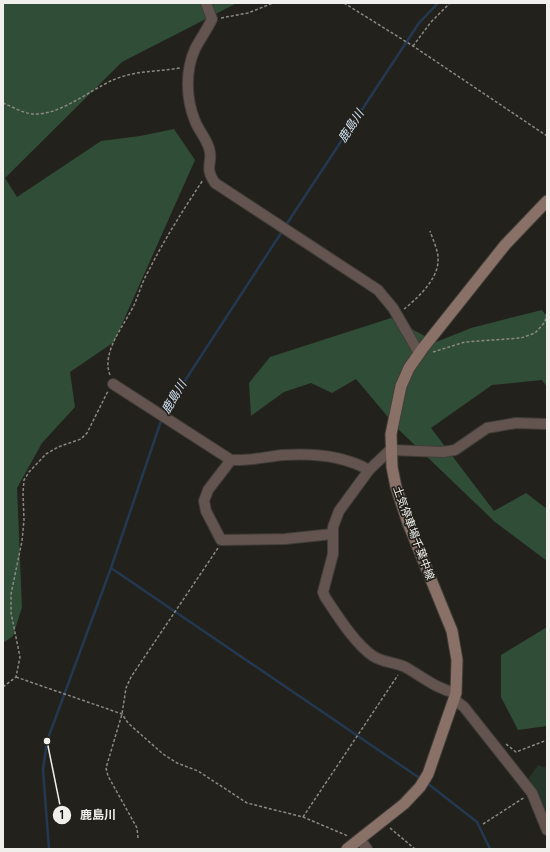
<svg xmlns="http://www.w3.org/2000/svg" width="550" height="852" font-family="Manrope,'Noto Sans JP',sans-serif">
	<rect width="100%" height="100%" fill="#23211b"/>
	<!-- green -->
	<polygon fill="#253528" points="538,765 547,768 547,822 527,781"/>
	<!-- forest -->
	<g fill="#304d37">
		<polygon points="3,3 237,3 122,62 5,178 17,197 101,141 140,136 174,129 195,160 114,342 70,372 75,407 42,443 17,488 22,607 13,636 3,643"/>
		<polygon points="542,310 547,317 547,387 542,380 492,385 431,428 494,511 526,493 547,509 547,561 495,522 398,429 356,379 332,393 311,383 284,392 251,416 249,383 270,357 391,318 436,342 471,328"/>
		<polygon points="547,627 547,726 518,730 501,697 501,655"/>
	</g>
	<g fill="none" stroke-linecap="round" stroke-linejoin="round">
		<!-- stream -->
		<g stroke="#233851" stroke-width="2.5">
			<polyline points="286,225 419,23 438,3"/>
			<polyline points="164,413 283,230"/>
			<polyline points="111,568 421,779"/>
			<polyline points="427,783 477,822 490,849"/>
			<polyline points="49,849 43,770 47,741 111,568 162,418"/>
		</g>
		<!-- minor casing -->
		<g stroke="#403e38" stroke-width="12">
			<g id="minor">
				<path d="M 206,3 L 212,19 C 207,30 200,39 195,49 C 185,71 186,99 195,121 C 199,131 206,138 209,148 C 214,163 203,166 215,183 L 378,290 L 393,308 L 419,353"/>
				<path d="M 113,384 L 231,460 C 249,461 265,457 283,455 C 312,453 343,455 369,470"/>
				<polyline points="231,460 208,490 204,501 206,511 221,540 285,539 332,534"/>
				<path d="M 456,693 C 437,689 424,678 407,668 C 397,662 383,663 373,656 C 355,644 337,615 325,597 L 323,592 L 333,554 L 333,527 L 339,511 L 369,470 L 390,450 L 443,452 L 455,450 L 487,428 L 516,423 L 547,424"/>
				<polyline points="455,700 464,707 532,793 547,830"/>
				<polyline points="360,839 367,849"/>
			</g>
		</g>
		<!-- secondary casing -->
		<g stroke="#403e38" stroke-width="13">
			<polyline id="secondary" points="347,849 404,804 420,787 428,774 456,693 457,660 452,631 408,523 396,487 392,467 391,434 401,386 409,368 423,348 505,245 547,201"/>
		</g>
		<!-- path -->
		<g stroke="#8b8984" stroke-width="1.5" stroke-dasharray="3 2" stroke-linecap="butt">
			<polyline points="344,3 413,46 547,136"/>
			<polyline points="221,18 248,13 273,3"/>
			<polyline points="413,46 431,22 450,3"/>
			<path d="M 3,103 C 13,107 24,114 35,114 C 60,115 90,90 113,80 C 136,70 157,72 180,68"/>
			<path d="M 404,309 C 417,299 438,279 438,261 C 439,252 433,240 430,231"/>
			<polyline points="433,352 465,342 521,338 535,333 545,322 547,312"/>
			<path d="M 110,375 C 101,352 124,326 134,305 C 139,294 142,282 148,272 C 164,240 183,210 203,180"/>
			<polyline points="16,677 122,714 128,723 163,754 177,763 198,771 247,803 303,817 348,836"/>
			<polyline points="3,687 16,677 20,657 11,613 11,594 22,541 24,520 23,493 24,480 29,472 46,454 58,447 81,439 87,433 108,391"/>
			<polyline points="506,744 516,752 547,740"/>
			<polyline points="303,817 398,675"/>
			<polyline points="483,824 525,797"/>
			<polyline points="390,828 415,849"/>
			<polyline points="138,838 137,828 108,776 106,768 122,714 126,688 131,677 218,548"/>
		</g>
		<!-- minor -->
		<use href="#minor" stroke="#64544f" stroke-width="10"/>
		<!-- secondary -->
		<use href="#secondary" stroke="#8a7168" stroke-width="11"/>
	</g>
	<g text-anchor="middle" stroke-width="3.5" stroke-linejoin="round" paint-order="stroke">
		<!-- street labels -->
		<g font-size="11" fill="#f0efeb" stroke="#23211b">
			<text transform="translate(414 533) rotate(70)" y="4">土気停車場千葉中線</text>
		</g>
		<!-- water labels -->
		<g font-size="12" font-style="italic" fill="#d2e3f7" stroke="#23211b">
			<text transform="translate(351 126) rotate(-57)" y="4">鹿島川</text>
			<text transform="translate(174 397) rotate(-59)" y="4">鹿島川</text>
		</g>
	</g>
	<!-- callouts -->
	<path fill="none" stroke="#f0efeb" stroke-width="1.5" d="M47 741L62 815"/>
	<g fill="#f0efeb" stroke="#23211b" stroke-width="1.5">
		<circle cx="47" cy="741" r="4"/>
		<circle cx="62" cy="815" r="10"/>
	</g>
	<g font-size="12" text-anchor="middle" font-weight="bold" fill="#111">
		<text x="62" y="819">1</text>
	</g>
	<g font-size="12" text-anchor="middle" font-weight="bold" fill="#f0efeb" stroke="#23211b" stroke-width="3.5" stroke-linejoin="round" paint-order="stroke">
		<text x="98" y="819">鹿島川</text>
	</g>
	<!-- border -->
	<rect width="550" height="852" fill="none" stroke="#f0efeb" stroke-width="8"/>
</svg>
